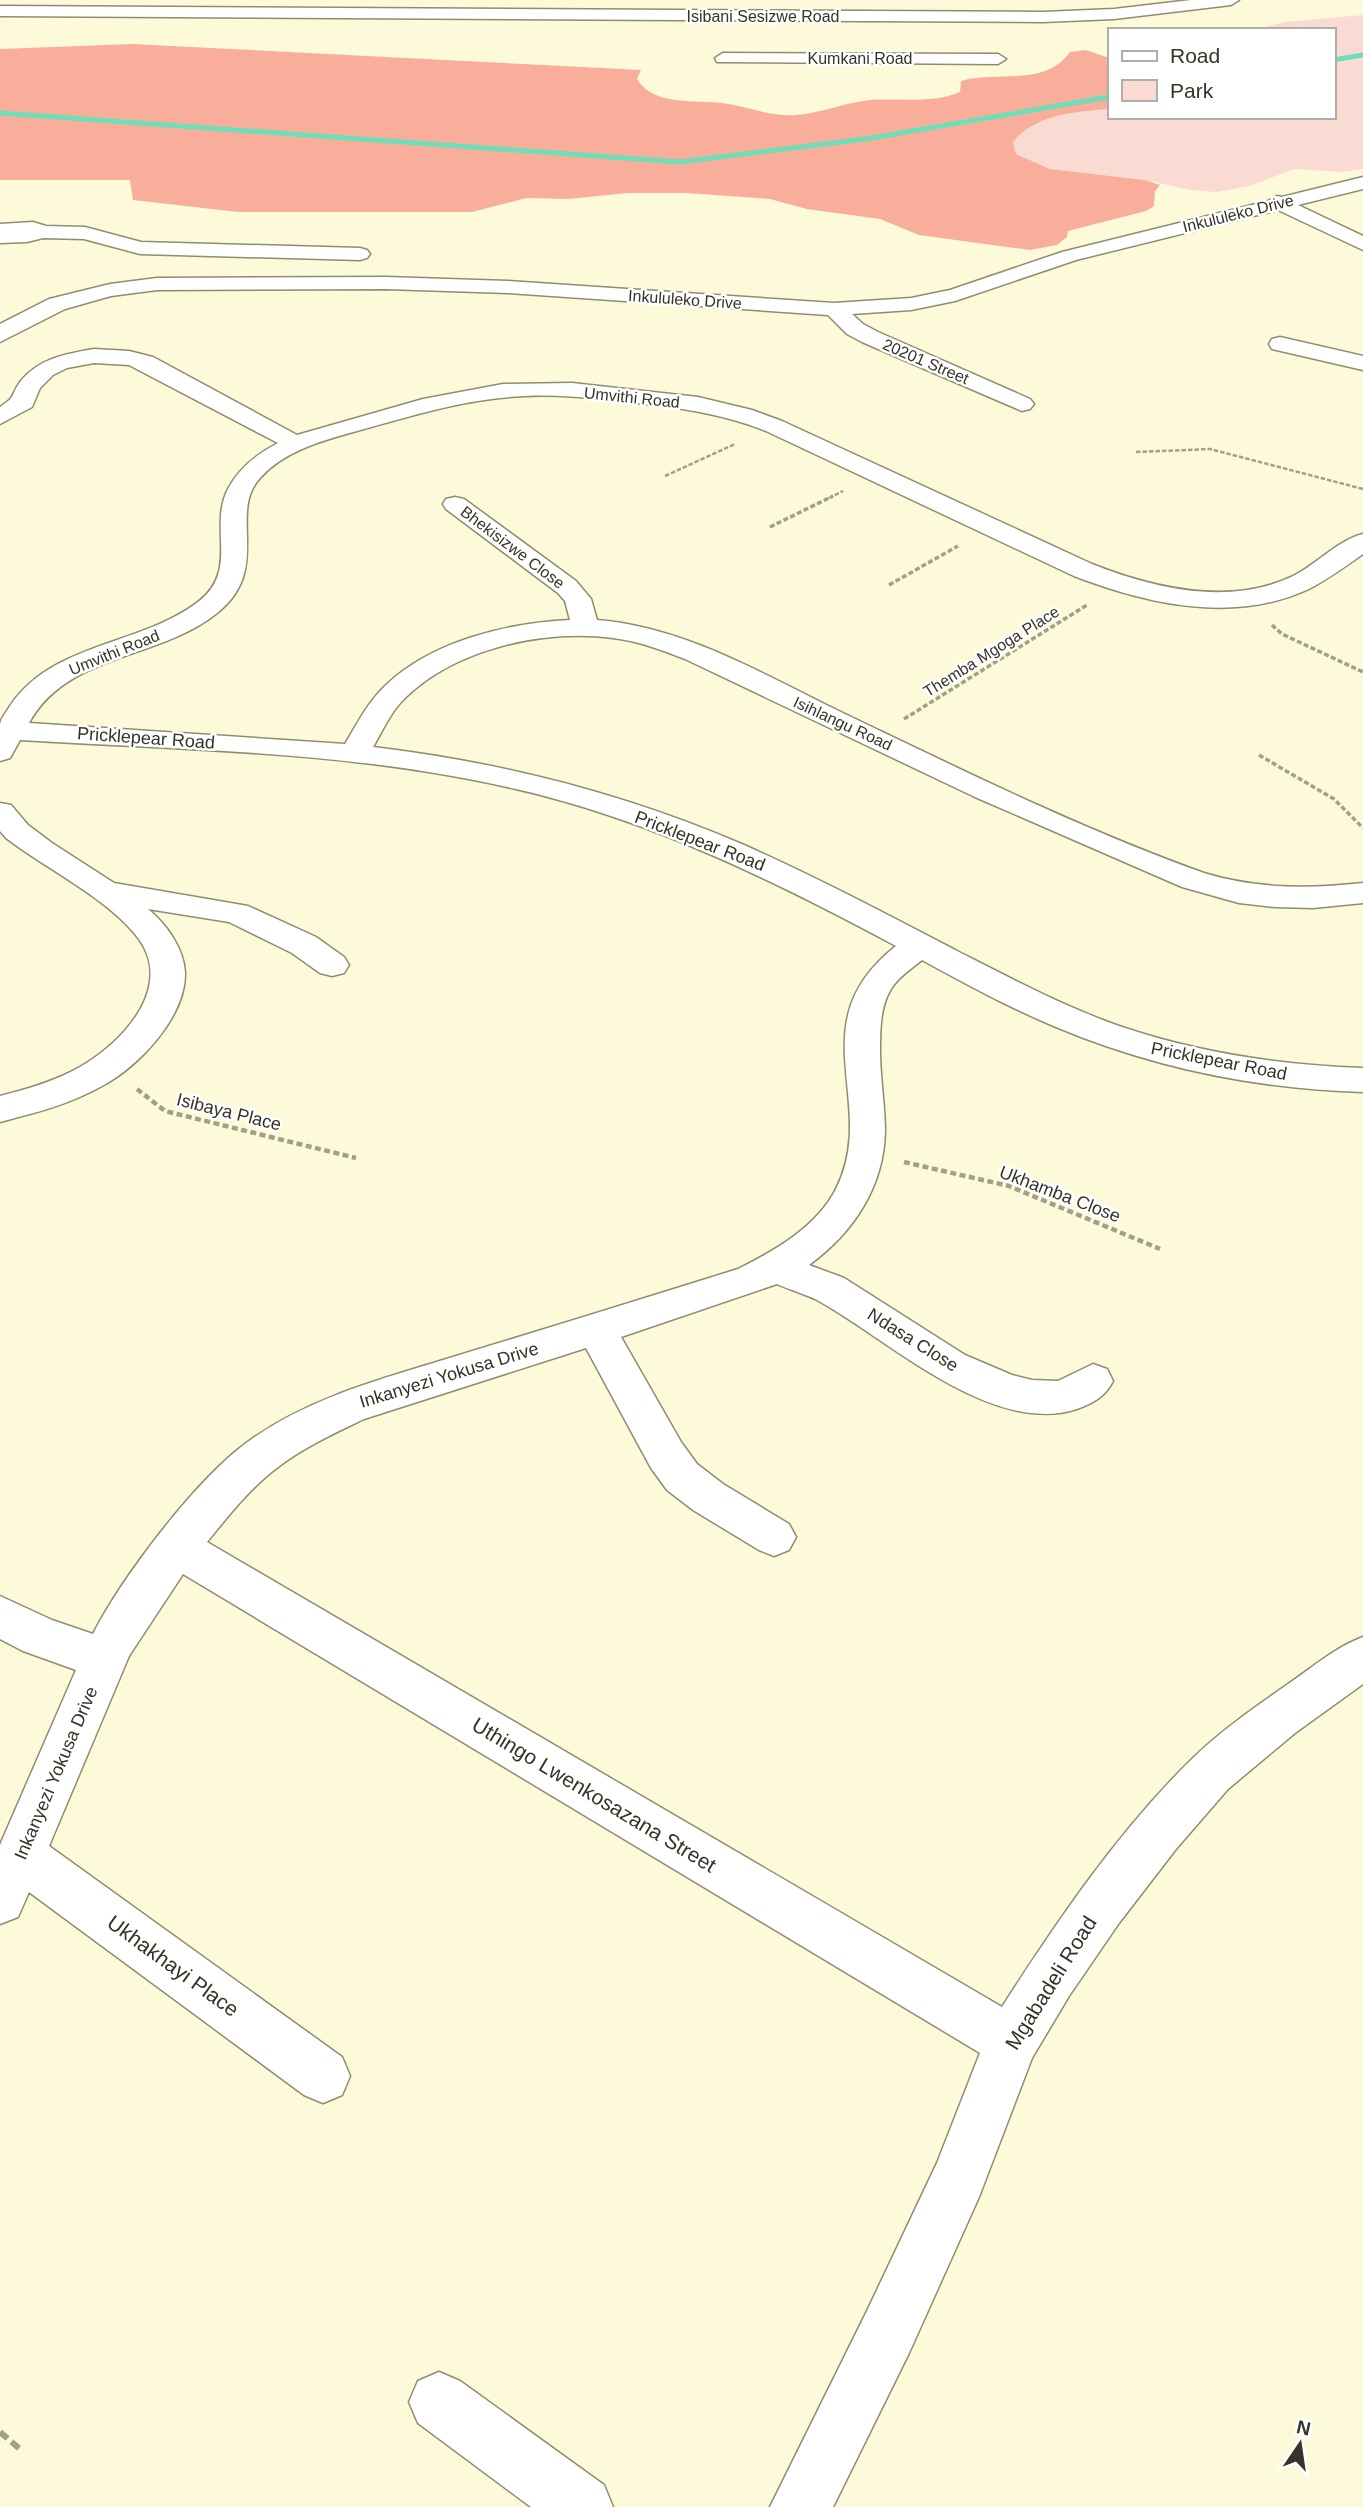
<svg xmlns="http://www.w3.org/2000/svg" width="1363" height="2507" font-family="Arial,sans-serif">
	<rect width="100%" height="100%" fill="#fdfada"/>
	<!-- green -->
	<path fill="#f9dbd3" d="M 1363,15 L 1363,169 L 1341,172 L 1294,169 L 1250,186 L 1216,192 L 1191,190 L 1145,180 L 1050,169 L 1016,154 L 1013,142 C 1036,114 1075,112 1109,109 L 1109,117 L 1333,117 L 1333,30 L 1255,30 L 1284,22 Z"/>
	<!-- forest -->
	<path fill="#f9ae9c" d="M 132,44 L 641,70 L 637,79 C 653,106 695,100 722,103 C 747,106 770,117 796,115 C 821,113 844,103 870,100 C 900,98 932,104 960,92 L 961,81 C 998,70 1044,88 1070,52 L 1086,50 L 1109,58 L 1109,109 C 1075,112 1036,114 1013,142 L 1016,154 L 1050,169 L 1145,180 L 1160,185 L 1155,191 L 1154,206 L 1146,211 L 1068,231 L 1067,237 L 1057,245 L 1030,250 L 919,235 L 880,219 L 807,209 L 770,199 L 687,193 L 628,193 L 568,199 L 527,198 L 472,212 L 238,212 L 133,200 L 130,180 L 0,180 L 0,49 Z"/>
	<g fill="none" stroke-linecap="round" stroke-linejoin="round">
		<!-- stream -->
		<g stroke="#70ddb9" stroke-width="5">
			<polyline points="1333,60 1363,55"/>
			<polyline points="0,113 680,162 865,139 1109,97"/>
		</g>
		<!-- minor casing -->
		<g stroke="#908c6f" stroke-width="3">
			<g id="minor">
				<polygon points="1191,0 1239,0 1231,5 1114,19 1043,22 0,16 0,6 1043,12 1114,9"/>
				<polygon points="723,53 998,54 1006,59 998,64 717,62 715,58"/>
				<polygon points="1363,177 1363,189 1298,205 1363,236 1363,250 1278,210 1076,260 955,301 911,310 852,314 863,324 878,332 1030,399 1034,404 1030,409 1022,411 862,342 847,334 828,315 508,293 386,289 157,290 111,296 65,309 0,342 0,324 49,299 110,284 157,278 386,277 508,281 834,303 911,298 950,290 1062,252 1268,201 1277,196 1282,197"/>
				<polygon points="33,222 46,226 85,227 141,242 360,248 367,250 370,254 367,258 360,260 140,254 84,239 43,238 27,242 0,243 0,224"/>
				<polygon points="1280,337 1363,356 1363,370 1272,349 1269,344 1272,339"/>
				<path d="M 94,349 L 129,351 L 153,357 L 297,435 L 423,399 L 503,384 L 572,383 L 698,397 L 752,410 L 782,421 L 1092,564 C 1155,589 1231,607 1295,575 C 1317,564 1338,540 1363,534 L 1363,554 C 1346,566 1328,579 1309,589 C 1233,624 1147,604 1074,576 L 766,431 C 724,414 681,408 636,403 C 600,399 562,394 525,396 C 470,398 417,414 364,429 C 328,439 286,449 260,478 C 227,514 273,569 217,613 C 159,660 67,653 29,723 L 345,744 C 357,724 368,702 385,686 C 432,641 507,623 570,620 L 565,601 L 558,593 L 446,509 L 443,504 L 446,499 L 455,497 L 464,499 L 576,581 L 591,599 L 597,620 C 686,627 766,676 845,714 C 962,770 1081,829 1204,873 C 1257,889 1308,889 1363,883 L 1363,903 L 1313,908 L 1275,907 L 1239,903 L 1182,887 L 975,797 L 685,659 C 662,650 638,641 613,638 C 544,629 457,648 406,697 C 391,711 383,730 373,747 C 500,762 626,794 744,845 C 816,877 886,914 957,951 C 1010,978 1063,1006 1119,1026 C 1198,1053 1280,1065 1363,1068 L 1363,1092 C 1257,1089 1154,1068 1056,1027 C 1010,1008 966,984 922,960 C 911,969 898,977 891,989 C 880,1007 880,1031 880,1051 C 880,1078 885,1105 885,1131 C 884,1187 853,1233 809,1265 L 844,1278 L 965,1355 L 1012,1375 L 1032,1380 L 1058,1381 L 1093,1364 L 1107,1369 L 1113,1381 C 1105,1397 1093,1403 1077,1409 C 991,1437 887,1338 817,1300 C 805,1294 790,1290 777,1284 L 621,1337 L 681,1442 L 697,1464 L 723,1484 L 789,1524 L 796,1537 L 789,1550 L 774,1556 L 759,1550 L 693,1510 L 667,1490 L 651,1468 L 586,1348 L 364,1419 C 335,1433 304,1447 278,1467 C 251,1487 229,1515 207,1542 L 1002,2007 C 1058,1920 1119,1830 1194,1757 C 1223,1729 1258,1705 1291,1682 C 1314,1666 1336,1647 1363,1637 L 1363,1684 L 1295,1733 L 1228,1789 L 1176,1849 L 1119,1923 L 1069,1996 L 1032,2058 L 979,2197 L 909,2353 L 833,2507 L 770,2507 L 867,2311 L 937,2163 L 980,2053 L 183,1574 L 129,1656 L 49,1846 L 342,2057 L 350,2076 L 342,2095 L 323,2103 L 304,2095 L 29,1892 L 18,1917 L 0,1924 L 0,1845 L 76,1670 L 23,1651 L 0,1639 L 0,1596 L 52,1620 L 93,1634 C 123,1576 196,1479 249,1441 C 314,1394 394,1376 469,1352 C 559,1325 648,1297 738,1269 C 774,1251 817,1227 836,1189 C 880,1102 797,1024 896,946 C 775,881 651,820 516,789 C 353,751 186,750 20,740 L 10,758 L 0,761 C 0,749 0,735 0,724 C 1,718 7,711 10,706 C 53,642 140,646 198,602 C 240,570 208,527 228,489 C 239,468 257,454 278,443 L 129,365 L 94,363 L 67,368 L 53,375 L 40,388 L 32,407 L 0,424 L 0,407 C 17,396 10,396 20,382 C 39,358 66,354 94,349 Z"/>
				<path d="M 0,803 L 11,805 L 28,825 L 52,843 L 114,883 L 248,906 L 316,937 L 344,957 L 349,965 L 344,973 L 332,976 L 320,973 L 292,953 L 229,922 L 148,909 C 166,924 184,948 185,973 C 186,1017 138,1067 102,1086 C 70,1104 35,1113 0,1122 L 0,1096 C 28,1089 55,1081 80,1067 C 125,1041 177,984 135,934 C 105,897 45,868 6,838 L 0,831 Z"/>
				<polygon points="439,2372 460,2381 604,2485 613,2507 531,2507 418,2423 409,2402 418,2381"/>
			</g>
		</g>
		<!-- path-far3 -->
		<g stroke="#a2a089" stroke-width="2.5" stroke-dasharray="4.5 2" stroke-linecap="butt">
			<polyline points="1136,452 1210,449 1363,489"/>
			<polyline points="665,476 735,444"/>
			<polyline points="829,498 843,491"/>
		</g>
		<!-- path-far2 -->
		<g stroke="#a2a089" stroke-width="3.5" stroke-dasharray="5 2.5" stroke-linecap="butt">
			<polyline points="770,527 833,496"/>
			<polyline points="889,585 958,546"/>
			<polyline points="1272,625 1282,634 1363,672"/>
			<polyline points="904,719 1087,605"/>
			<polyline points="1259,755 1334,799 1363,828"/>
		</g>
		<!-- path-far1 -->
		<g stroke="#a2a089" stroke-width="4.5" stroke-dasharray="6 3.5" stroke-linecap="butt">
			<polyline points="137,1089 165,1111 356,1158"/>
			<polyline points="904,1162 1009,1186 1160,1249"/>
		</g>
		<!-- path -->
		<polyline stroke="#a2a089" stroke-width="6" stroke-dasharray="10 5" stroke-linecap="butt" points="0,2432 21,2450"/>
		<!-- minor -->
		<use href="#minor" fill="#fff" fill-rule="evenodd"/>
	</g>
	<g text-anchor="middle" stroke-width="5" stroke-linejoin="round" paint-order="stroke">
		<!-- far-street labels -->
		<g font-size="16" fill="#353428" stroke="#fff">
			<text x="763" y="22">Isibani Sesizwe Road</text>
			<text x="860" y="64">Kumkani Road</text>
			<text transform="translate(1238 213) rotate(-14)" y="6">Inkululeko Drive</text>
			<text transform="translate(685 299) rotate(4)" y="6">Inkululeko Drive</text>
			<text transform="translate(926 361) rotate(23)" y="6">20201 Street</text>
			<text transform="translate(632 397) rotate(6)" y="6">Umvithi Road</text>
			<text transform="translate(513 547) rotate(37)" y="6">Bhekisizwe Close</text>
			<text transform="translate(991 651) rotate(-32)" y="6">Themba Mgoga Place</text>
			<text transform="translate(114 652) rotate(-22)" y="6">Umvithi Road</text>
			<text transform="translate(843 723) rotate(25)" y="6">Isihlangu Road</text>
		</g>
		<!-- street labels -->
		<g font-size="18" fill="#353428" stroke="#fff">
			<text transform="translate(146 738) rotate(4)" y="6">Pricklepear Road</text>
			<text transform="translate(700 841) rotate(21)" y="6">Pricklepear Road</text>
			<text transform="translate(1219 1061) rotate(11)" y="6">Pricklepear Road</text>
			<text transform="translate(229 1112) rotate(14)" y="6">Isibaya Place</text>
			<text transform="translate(1060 1194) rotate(21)" y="6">Ukhamba Close</text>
			<text transform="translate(913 1340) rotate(32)" y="6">Ndasa Close</text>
			<text transform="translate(449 1375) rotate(-17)" y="6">Inkanyezi Yokusa Drive</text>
			<text transform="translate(56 1773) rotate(-67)" y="6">Inkanyezi Yokusa Drive</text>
		</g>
		<!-- near-street labels -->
		<g font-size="21" fill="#353428" stroke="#fff">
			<text transform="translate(594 1795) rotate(31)" y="7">Uthingo Lwenkosazana Street</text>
			<text transform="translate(173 1966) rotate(36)" y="7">Ukhakhayi Place</text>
			<text transform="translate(1051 1983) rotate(-58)" y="7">Mgabadeli Road</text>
		</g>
	</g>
	<!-- legend -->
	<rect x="1108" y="28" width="228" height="91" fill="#ffffff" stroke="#aeaea9" stroke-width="2"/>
	<rect x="1122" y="51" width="35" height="10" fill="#ffffff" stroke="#aeaea9" stroke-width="2"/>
	<text x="1170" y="63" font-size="21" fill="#353428">Road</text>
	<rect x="1122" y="80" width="35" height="21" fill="#f9dbd3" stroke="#aeaea9" stroke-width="2"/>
	<text x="1170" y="98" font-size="21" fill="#353428">Park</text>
	<!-- north arrow -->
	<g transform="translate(1300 2444) rotate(13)" stroke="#ffffff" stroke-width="5" paint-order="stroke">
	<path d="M0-5L12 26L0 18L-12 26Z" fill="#353428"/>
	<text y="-10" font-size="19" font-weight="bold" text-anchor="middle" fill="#353428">N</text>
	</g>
</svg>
